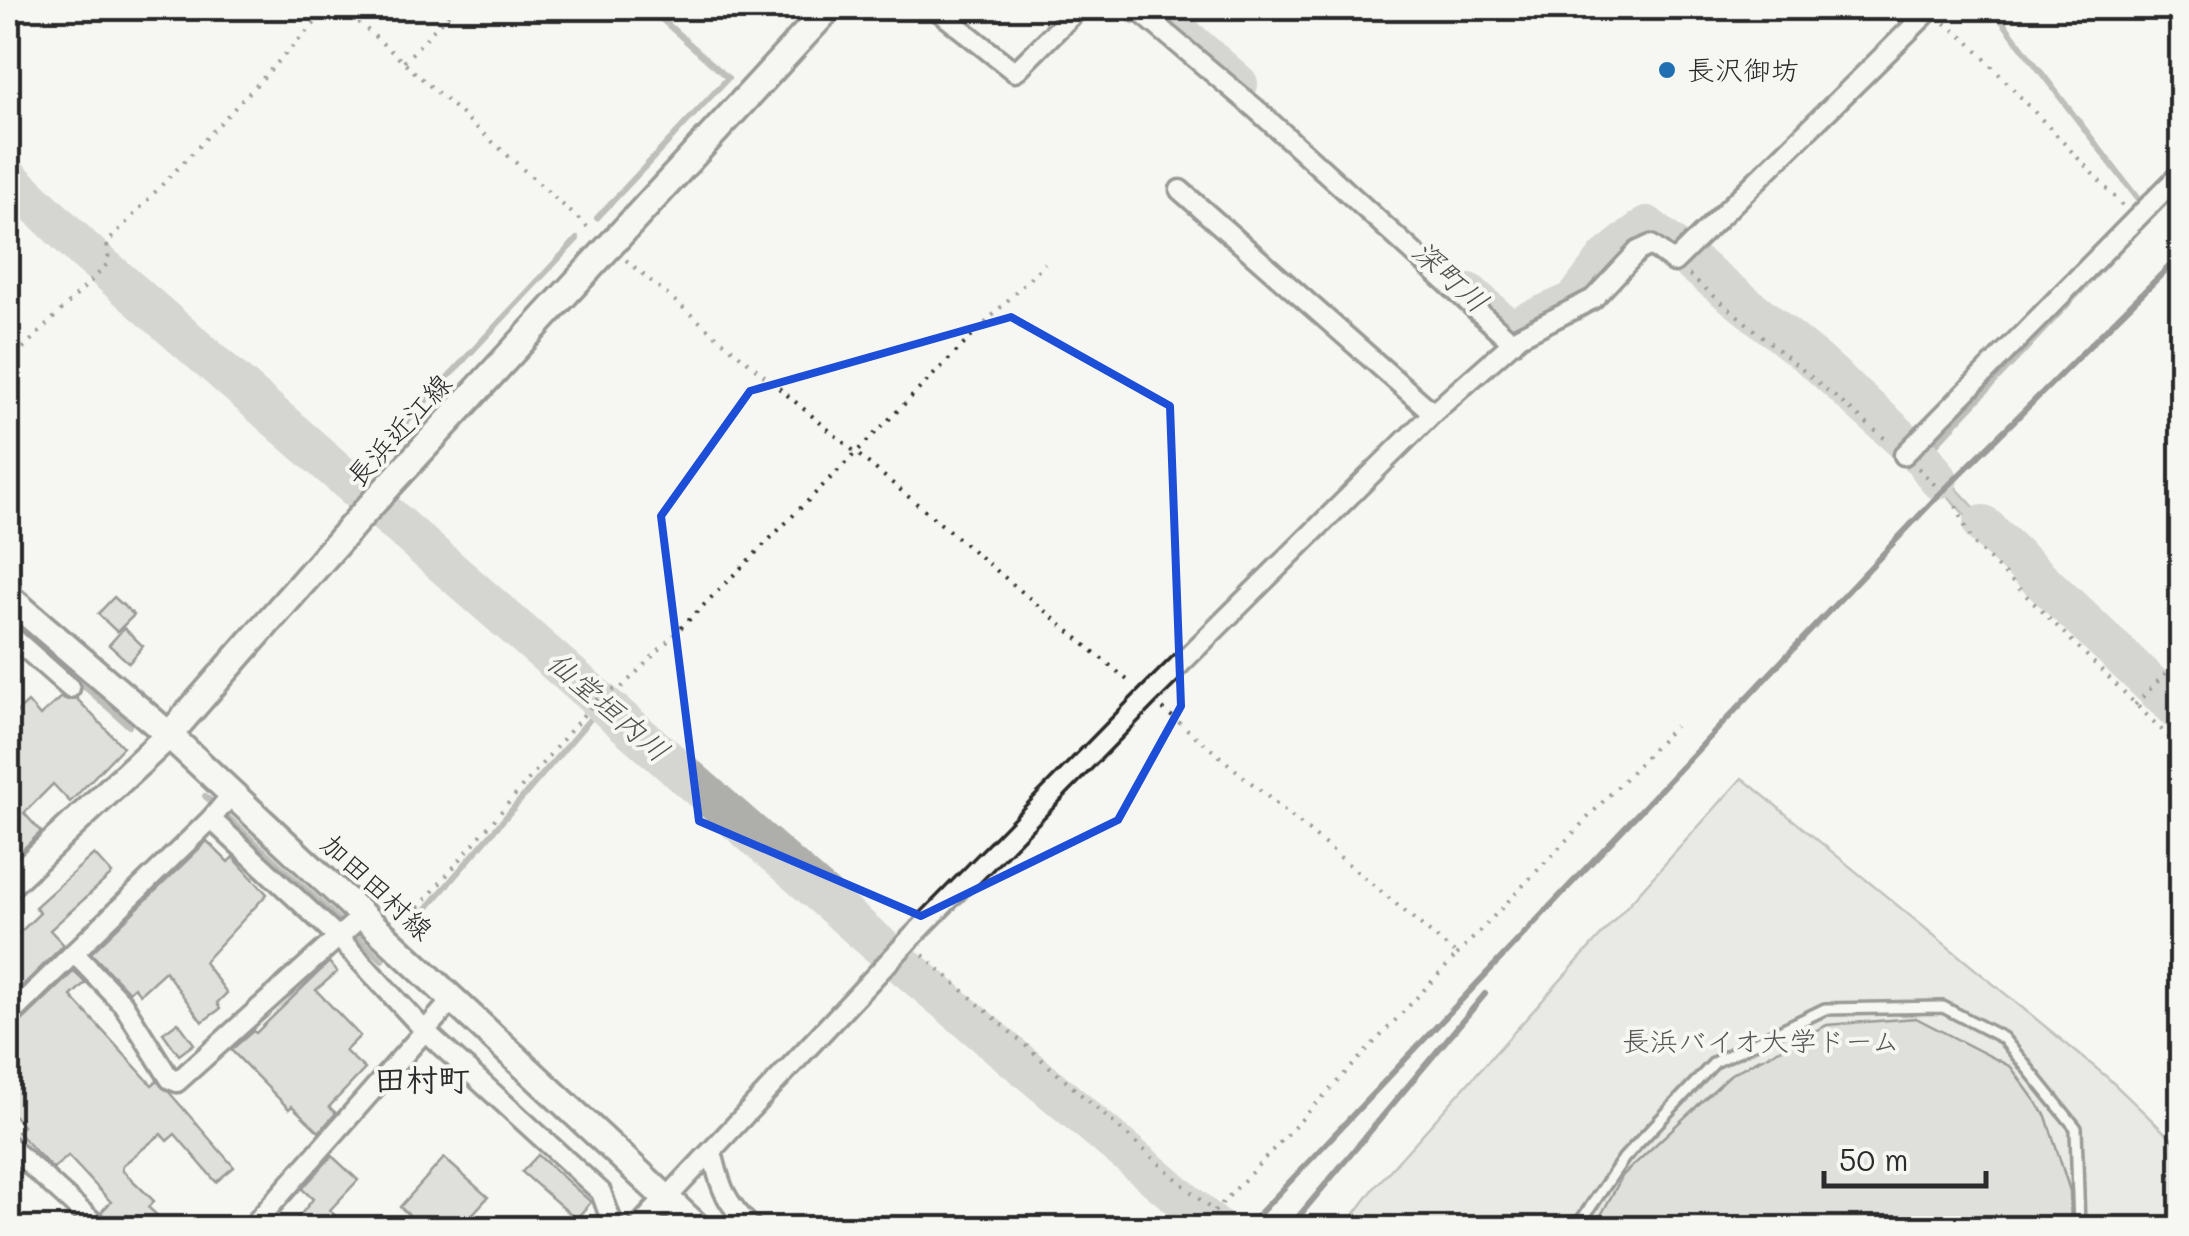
<svg xmlns="http://www.w3.org/2000/svg" width="2189" height="1236" font-family="Mali,'Klee One',sans-serif">
	<rect width="100%" height="100%" fill="#f6f6f2"/>
	<filter id="ink" filterUnits="userSpaceOnUse"><feTurbulence type="fractalNoise" baseFrequency=".01" numOctaves="2"/><feDisplacementMap in="SourceGraphic" scale="20" xChannelSelector="R" yChannelSelector="G"/><feConvolveMatrix kernelMatrix="1 2 1 2 8 2 1 2 1" color-interpolation-filters="sRGB"/></filter>
	<g filter="url(#ink)">
		<!-- green -->
		<polygon fill="#d9d9d5" stroke="#828280" stroke-width="2.5" points="1742,778 2108,1078 2181,1148 2181,1228 1344,1228 1375,1187"/>
		<!-- water -->
		<polygon fill="#aeaeab" stroke="#7a7a78" stroke-width="2.5" points="1922,451 1987,521 1978,530 1918,462"/>
		<g fill="none" stroke-linecap="round" stroke-linejoin="round">
			<!-- stream -->
			<g stroke="#7a7a78" stroke-width="6">
				<polyline points="597,218 728,78 649,8"/>
				<polyline points="1923,458 2151,216 1992,8"/>
				<polyline points="350,482 577,239"/>
				<polyline points="8,619 129,726"/>
				<polyline points="205,796 382,960"/>
				<polyline points="417,920 603,704"/>
				<polyline points="73,1192 115,1228"/>
			</g>
			<!-- river -->
			<g stroke="#aeaeab" stroke-width="40">
				<polyline points="1151,8 1238,84"/>
				<polyline points="8,177 85,251 870,937 1216,1228"/>
				<polyline points="1470,294 1509,330 1575,301 1607,258 1647,226 1817,362 1923,458 1938,479"/>
				<polyline points="1983,525 2182,714"/>
			</g>
		</g>
		<!-- building -->
		<g fill="#c3c3c0" stroke="#2b2b2b" stroke-width="2.5">
			<polygon points="114,597 134,615 117,632 98,614"/>
			<polygon points="124,628 143,646 129,663 109,645"/>
			<polygon points="61,697 68,700 76,698 123,747 70,802 53,784 24,813 41,832 17,855 8,845 8,720 28,702 40,716"/>
			<polygon points="207,841 228,862 233,857 267,894 204,962 227,993 217,1003 220,1009 202,1022 165,971 140,994 134,987 129,992 91,953"/>
			<polygon points="94,854 112,874 50,930 64,945 8,1000 8,944 40,913 35,907"/>
			<polygon points="329,962 337,972 316,990 360,1036 345,1051 365,1069 329,1107 336,1113 319,1132 292,1106 289,1109 231,1050 253,1031 256,1033"/>
			<polygon points="74,971 85,983 71,996 152,1085 157,1081 169,1092 234,1167 216,1182 175,1134 167,1141 161,1134 123,1165 122,1170 154,1201 148,1207 160,1218 149,1228 112,1228 101,1212 111,1202 68,1156 53,1169 17,1132 23,1126 8,1109 8,1029 17,1026"/>
			<polygon points="1916,1018 2011,1067 2046,1116 2070,1191 2071,1228 1594,1228 1623,1175 1731,1074 1827,1025"/>
			<polygon points="178,1022 194,1044 179,1055 163,1033"/>
			<polygon points="538,1155 591,1202 576,1219 522,1172"/>
			<polygon points="332,1156 358,1180 330,1210 347,1228 290,1228 313,1199 302,1189"/>
			<polygon points="444,1158 488,1197 460,1228 423,1228 400,1207"/>
		</g>
		<g fill="none" stroke-linecap="round" stroke-linejoin="round">
			<!-- service casing -->
			<g stroke="#2b2b2b" stroke-width="16">
				<polyline id="service" points="1576,1228 1624,1158 1715,1062 1825,1009 1943,1007 2003,1038 2076,1128 2079,1228"/>
			</g>
			<!-- minor casing -->
			<g stroke="#2b2b2b" stroke-width="25">
				<g id="minor">
					<polyline points="935,8 1015,72 1079,8"/>
					<polyline points="1125,8 1143,14 1256,109 1513,343"/>
					<polyline points="1180,190 1433,413"/>
					<polyline points="1904,455 2182,172"/>
					<polyline points="8,633 70,688"/>
					<polyline points="211,819 339,938 425,1031 601,1192 614,1228"/>
					<polyline points="74,953 123,1004 170,1079 177,1082 363,915"/>
					<polyline points="8,1017 211,819 232,794"/>
					<polyline points="8,1145 100,1228"/>
					<path d="M 712,1151 C 720,1187 725,1202 752,1228"/>
					<polyline points="666,1199 908,941 1147,697 1433,413 1520,336 1593,299 1638,251 1651,245 1674,262 1930,10 1927,8"/>
					<polyline points="251,1228 453,999"/>
				</g>
			</g>
			<!-- tertiary casing -->
			<g stroke="#2b2b2b" stroke-width="28">
				<polyline id="tertiary" points="639,1228 666,1199"/>
			</g>
			<!-- secondary casing -->
			<g stroke="#2b2b2b" stroke-width="32">
				<g id="secondary">
					<polyline points="8,597 169,735 698,1228"/>
					<polyline points="8,885 169,735 360,517 829,8"/>
				</g>
			</g>
			<!-- path -->
			<g stroke="#2b2b2b" stroke-width="4" stroke-dasharray="2.5 8" stroke-linecap="butt">
				<polyline points="343,8 592,231"/>
				<polyline points="1945,23 1969,42 2123,206"/>
				<polyline points="404,62 454,8"/>
				<polyline points="626,260 1132,684"/>
				<polyline points="1689,275 1889,442"/>
				<polyline points="8,363 97,275 109,262 107,243 329,8"/>
				<polyline points="1918,468 1936,486"/>
				<polyline points="1956,506 1973,543 2182,750"/>
				<polyline points="2135,705 2182,656"/>
				<polyline points="405,924 605,690 619,690 1045,263"/>
				<polyline points="923,955 1214,1212 1457,955 1163,709"/>
				<polyline points="1457,955 1675,726"/>
			</g>
			<!-- service -->
			<use href="#service" stroke="#f6f6f2" stroke-width="9"/>
			<!-- minor -->
			<use href="#minor" stroke="#f6f6f2" stroke-width="18"/>
			<!-- tertiary -->
			<use href="#tertiary" stroke="#f6f6f2" stroke-width="20"/>
			<!-- secondary -->
			<use href="#secondary" stroke="#f6f6f2" stroke-width="25"/>
			<!-- rail -->
			<g stroke="#2b2b2b" stroke-width="6">
				<polyline points="1246,1228 1933,501 2182,254"/>
				<polyline points="1289,1228 1485,994"/>
			</g>
		</g>
	</g>
	<!-- marked area -->
	<path d="M0 0H2189V1236H0ZM 1011,317 L 1170,406 L 1181,706 L 1118,820 L 921,916 L 699,821 L 661,516 L 750,391 Z" fill="#f6f6f2" fill-opacity=".55" fill-rule="evenodd"/>
	<path fill="none" stroke="#1d4ed8" stroke-width="8" stroke-linejoin="round" d="M 1011,317 L 1170,406 L 1181,706 L 1118,820 L 921,916 L 699,821 L 661,516 L 750,391 Z"/>
	<!-- markers -->
	<circle fill="#1f6fb2" stroke="#f6f6f2" stroke-width="4" cx="1667" cy="70" r="10"/>
	<g text-anchor="middle" stroke-width="8" stroke-linejoin="round" paint-order="stroke">
		<!-- poi labels -->
		<g font-size="28" fill="#2b2b2b" stroke="#f6f6f2" text-anchor="start">
			<text x="1687" y="80">長沢御坊</text>
		</g>
		<!-- street labels -->
		<g font-size="28" fill="#2b2b2b" stroke="#f6f6f2">
			<text transform="translate(399 430) rotate(-48)" y="10">長浜近江線</text>
			<text transform="translate(377 887) rotate(43)" y="10">加田田村線</text>
		</g>
		<!-- park labels -->
		<g font-size="28" fill="#565656" stroke="#f6f6f2">
			<text x="1761" y="1051">長浜バイオ大学ドーム</text>
		</g>
		<!-- water labels -->
		<g font-size="30" font-style="italic" fill="#525251" stroke="#f6f6f2">
			<text transform="translate(1450 277) rotate(42)" y="10">深町川</text>
			<text transform="translate(608 707) rotate(41)" y="10">仙堂垣内川</text>
		</g>
		<!-- quarter labels -->
		<g font-size="32" font-weight="bold" fill="#2b2b2b" stroke="#f6f6f2">
			<text x="422" y="1091">田村町</text>
		</g>
	</g>
	<!-- margin -->
	<rect width="2189" height="1236" fill="none" stroke="#f6f6f2" stroke-width="40"/>
	<rect x="20" y="20" width="2149" height="1196" fill="none" stroke="#2b2b2b" stroke-width="4" filter="url(#ink)"/>
	<!-- scale -->
	<path d="M1824 1171v15h162v-15" fill="none" stroke="#2b2b2b" stroke-width="5"/>
	<text x="1839" y="1171" font-size="30" fill="#2b2b2b" stroke="#f6f6f2" stroke-width="8" paint-order="stroke">50 m</text>
</svg>
